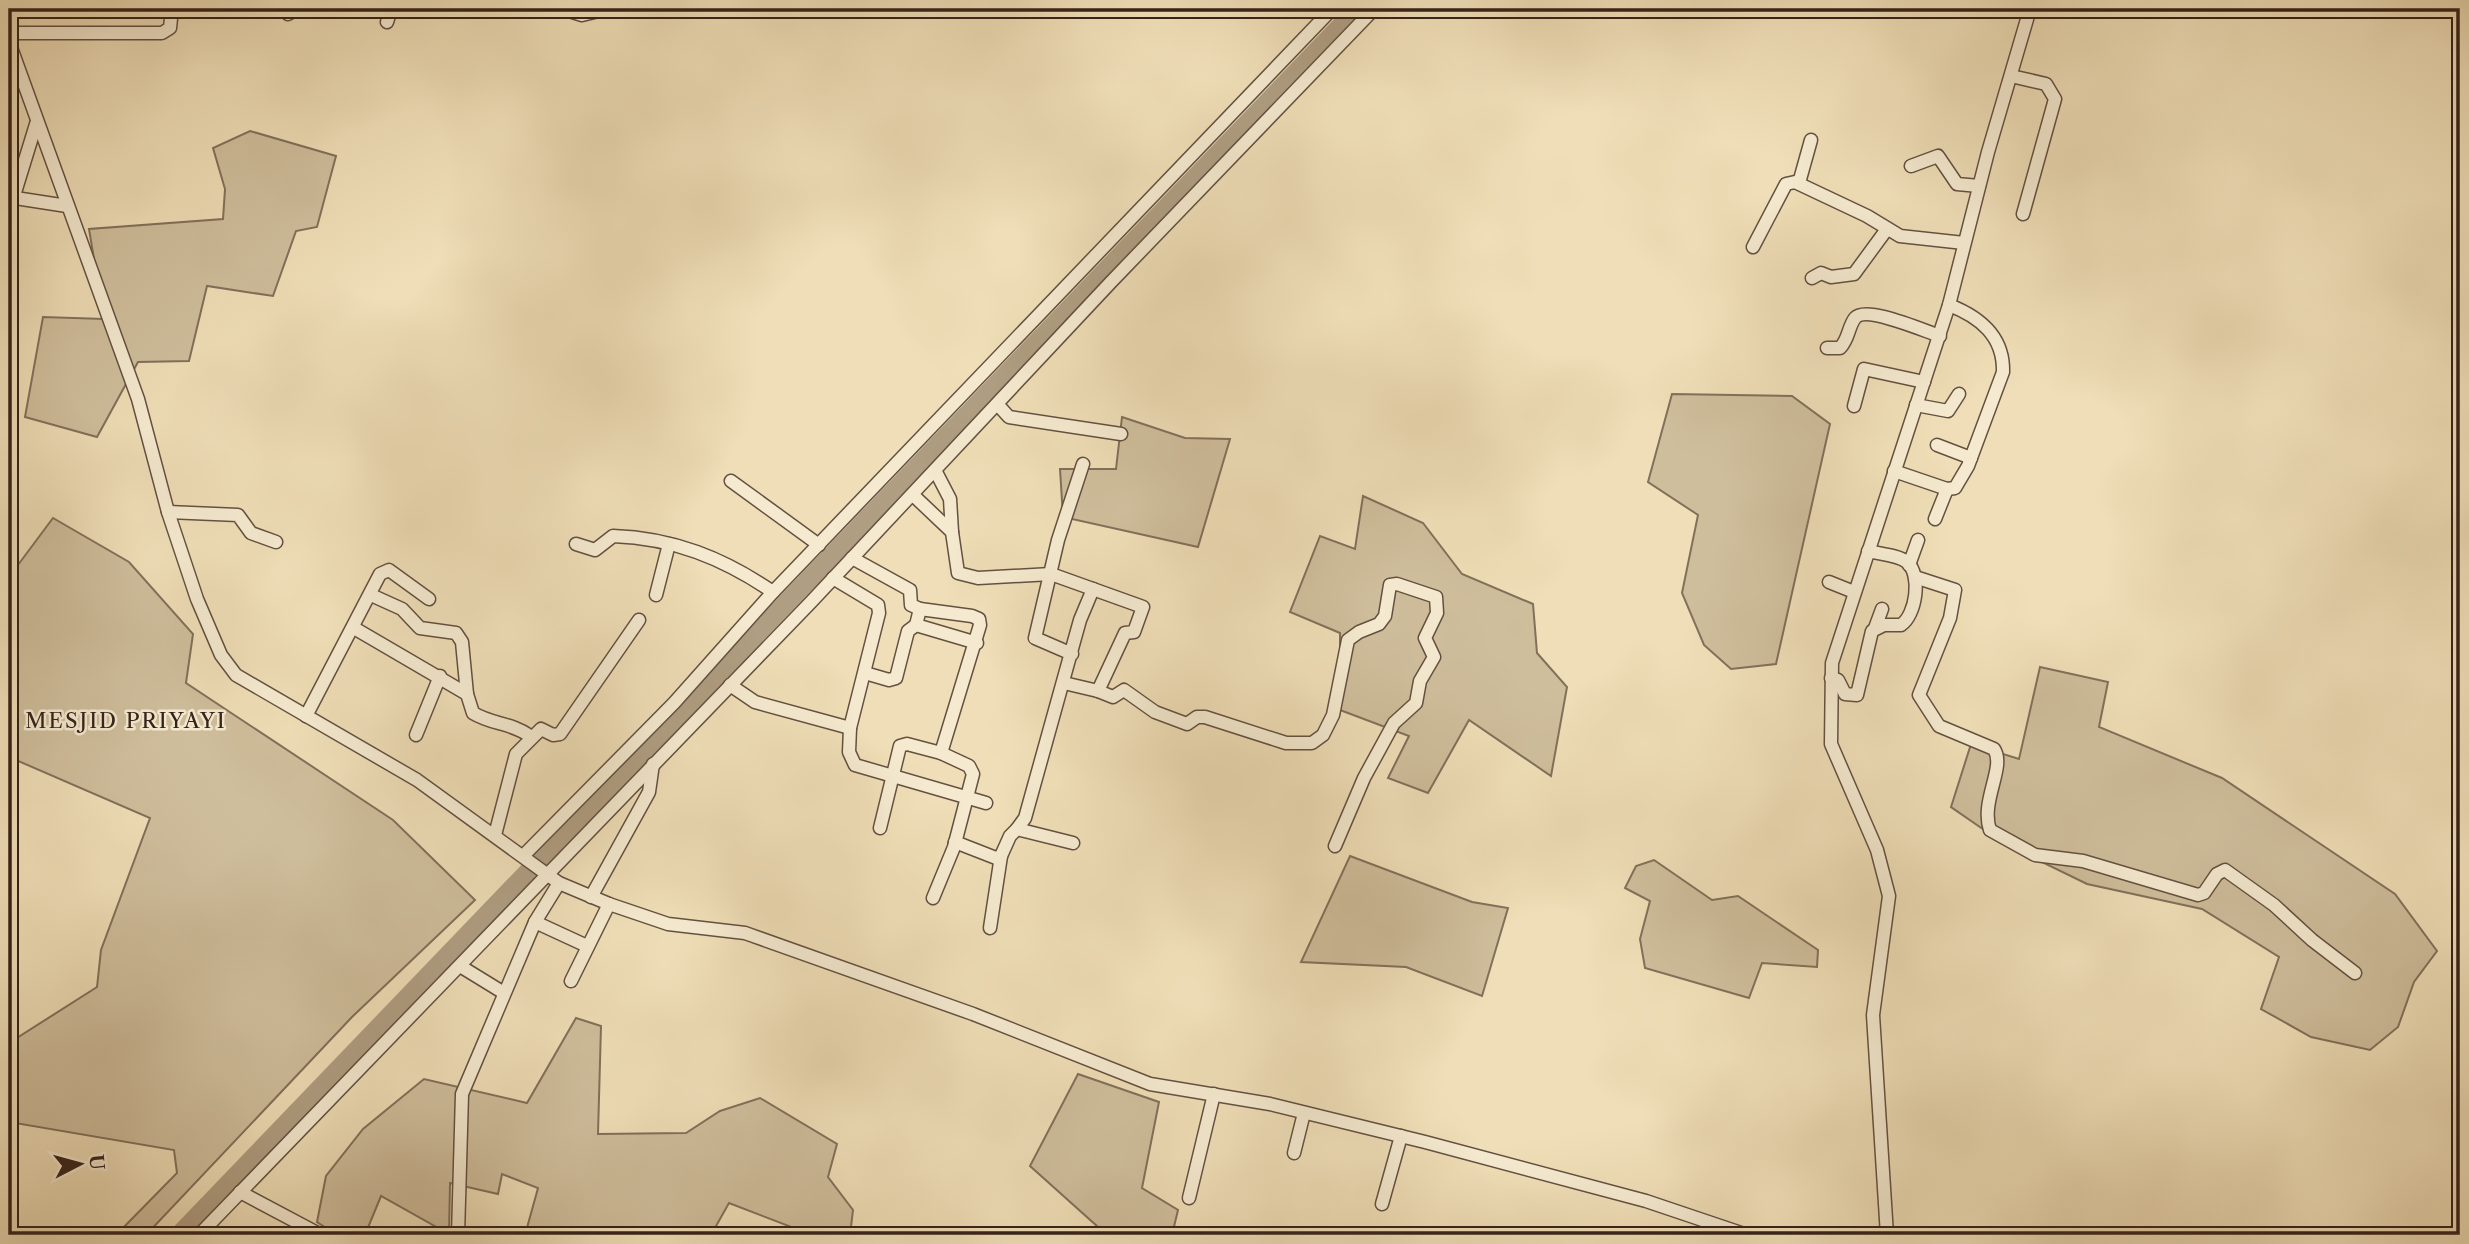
<svg xmlns="http://www.w3.org/2000/svg" width="2469" height="1244" font-family="'Libre Caslon Text',serif">
	<rect width="100%" height="100%" fill="#efdeb7"/>
	<filter id="stains"><feTurbulence type="fractalNoise" baseFrequency=".00286" numOctaves="4"/><feColorMatrix values="0 0 0 0 .2 0 0 0 0 .09 0 0 0 0 .02 0 0 0 .5 -.17"/></filter>
	<radialGradient id="worn" r=".72"><stop offset=".6" stop-color="#630" stop-opacity="0"/><stop offset="1" stop-color="#630" stop-opacity=".3"/></radialGradient>
	<!-- green -->
	<g fill="#cfbe9c" stroke="#82705b" stroke-width="2">
		<polygon points="250,131 336,156 317,227 296,231 273,296 207,286 189,361 138,362 97,437 25,417 43,317 104,319 89,229 223,219 225,189 213,148"/>
		<polygon points="1672,394 1792,396 1830,424 1776,664 1731,669 1704,645 1682,593 1698,515 1648,482"/>
		<polygon points="1122,417 1185,438 1230,439 1198,547 1063,517 1060,469 1116,469"/>
		<polygon points="1363,496 1423,523 1462,574 1533,604 1537,653 1567,687 1551,776 1469,720 1428,793 1388,778 1409,736 1340,710 1340,633 1290,612 1320,536 1355,549"/>
		<polygon points="53,518 129,562 193,634 186,683 393,820 475,900 352,1017 146,1235 116,1235 177,1173 174,1150 9,1122 9,1043 97,987 101,950 150,818 9,757 9,577"/>
		<polygon points="2040,667 2108,682 2099,727 2222,778 2395,894 2437,951 2414,982 2398,1027 2370,1050 2311,1037 2261,1009 2279,957 2202,909 2087,884 2003,843 1951,807 1971,744 2019,759"/>
		<polygon points="1350,856 1472,902 1508,908 1482,996 1406,967 1301,962"/>
		<polygon points="1654,860 1712,900 1738,896 1818,950 1817,967 1762,963 1749,998 1645,968 1640,939 1650,901 1625,888 1636,866"/>
		<polygon points="576,1018 601,1026 598,1134 686,1133 720,1111 760,1098 837,1144 828,1177 853,1210 850,1235 812,1235 729,1203 711,1235 525,1235 538,1188 502,1174 498,1194 450,1183 449,1234 381,1196 365,1235 337,1235 317,1222 326,1176 363,1129 424,1079 527,1103"/>
		<polygon points="1078,1074 1159,1102 1142,1188 1178,1210 1172,1235 1098,1235 1098,1227 1030,1166"/>
	</g>
	<g fill="none" stroke-linecap="round" stroke-linejoin="round">
		<!-- river -->
		<polyline stroke="#af9e82" stroke-width="19" points="179,1235 1357,9"/>
		<!-- street casing -->
		<g stroke="#635141" stroke-width="15">
			<g id="street">
				<polyline points="563,9 582,15 607,9"/>
				<polyline points="288,14 297,9"/>
				<polyline points="387,22 391,9"/>
				<polyline points="9,33 162,33 170,28 172,9"/>
				<polyline points="9,42 138,399 168,512 197,599 221,655 236,675 417,780 559,883 609,904 668,924 745,933 973,1014 1150,1084 1270,1104 1425,1142 1646,1201 1747,1235"/>
				<polyline points="2011,76 2046,84 2055,99 2023,214"/>
				<polyline points="1911,166 1938,156 1957,184 1979,186"/>
				<polyline points="1799,183 1811,140"/>
				<polyline points="9,197 67,206"/>
				<polyline points="9,212 37,121"/>
				<polyline points="1753,247 1786,184 1795,182 1867,216 1900,236 1964,243"/>
				<polyline points="1812,278 1821,273 1831,277 1854,274 1887,229"/>
				<path d="M 1827,348 L 1840,348 C 1849,339 1848,327 1855,318 C 1866,305 1924,331 1940,336"/>
				<polyline points="998,405 1009,417 1121,434"/>
				<polyline points="1916,405 1948,411 1959,394"/>
				<polyline points="1854,406 1864,369 1924,382"/>
				<polyline points="1937,445 1971,458"/>
				<polyline points="1894,471 1947,489 1935,519"/>
				<polyline points="936,472 950,499 952,532"/>
				<polyline points="731,481 819,545"/>
				<path d="M 1947,489 L 1955,488 L 1968,466 L 2003,372 C 2004,336 1980,317 1949,305"/>
				<polyline points="913,495 952,532 958,573 978,578 1051,574 1143,607 1134,632 1125,633 1098,691 1113,697 1124,690 1155,712 1187,724 1197,717 1205,717 1286,743 1312,743 1323,735 1333,715 1348,640 1359,632 1379,624 1385,616 1390,585 1397,584 1436,597 1437,613 1425,638 1434,657 1420,681 1416,703 1394,723 1364,778 1335,846"/>
				<polyline points="168,512 238,515 251,533 276,542"/>
				<path d="M 576,544 L 595,550 L 613,536 C 673,538 723,558 773,592"/>
				<polyline points="852,558 910,590 911,605 920,609 916,625 977,643"/>
				<polyline points="1909,565 1918,540"/>
				<path d="M 1915,577 L 1955,590 L 1950,618 L 1919,695 L 1939,726 L 1994,749 C 2006,767 1980,801 1990,830 L 2035,855 L 2083,861 L 2198,895 L 2204,893 L 2217,874 L 2225,870 L 2274,905 L 2312,940 L 2355,973"/>
				<polyline points="833,578 878,605 879,613 850,728 849,752 855,765 986,803"/>
				<polyline points="1829,582 1854,592"/>
				<polyline points="371,595 402,609 420,628 456,633 462,642 467,694"/>
				<polyline points="656,595 669,544"/>
				<path d="M 354,628 L 467,694 L 473,713 C 493,725 510,722 530,736"/>
				<polyline points="1875,628 1882,609"/>
				<polyline points="1072,654 1035,638 1058,540 1083,464"/>
				<polyline points="865,673 889,680 896,678 908,631 916,625"/>
				<path d="M 1831,678 L 1838,680 L 1845,694 L 1857,695 L 1872,631 L 1884,625 L 1901,625 C 1916,615 1922,575 1907,562 C 1898,555 1879,554 1868,551"/>
				<polyline points="1064,683 1098,691"/>
				<polyline points="730,685 755,702 850,728"/>
				<polyline points="306,716 380,574 389,570 429,599"/>
				<polyline points="416,735 440,676"/>
				<polyline points="880,828 900,746 907,744 941,753 980,625 979,619 972,616 920,609"/>
				<polyline points="1017,829 1025,818 1080,620 1093,589"/>
				<polyline points="495,835 516,754 541,729 553,735 560,734 639,620"/>
				<polyline points="955,842 996,858 1001,856 1010,836 1017,829 1073,843"/>
				<polyline points="523,856 674,703 773,592 1332,9"/>
				<polyline points="591,897 649,792 653,764"/>
				<polyline points="933,898 954,847 973,774 969,766 941,753"/>
				<polyline points="535,922 587,946"/>
				<polyline points="990,928 1001,856"/>
				<polyline points="460,966 504,993"/>
				<polyline points="571,981 609,904"/>
				<polyline points="1294,1153 1304,1113"/>
				<polyline points="240,1192 321,1235"/>
				<polyline points="1189,1198 1214,1094"/>
				<polyline points="1382,1204 1401,1136"/>
				<polyline points="199,1235 811,602 1111,282 1374,9"/>
				<polyline points="458,1235 462,1094 535,922 559,883"/>
				<polyline points="1887,1235 1873,1015 1889,896 1877,850 1831,744 1832,663 1949,305 1988,152 2030,9"/>
			</g>
		</g>
		<!-- street -->
		<use href="#street" stroke="#f5ead0" stroke-width="12"/>
	</g>
	<g text-anchor="middle" stroke-width="5" stroke-linejoin="round" paint-order="stroke">
		<!-- quarter labels -->
		<g font-size="21" letter-spacing="2" fill="#34221a" stroke="#f5ead0">
			<text x="126" y="728">MESJID PRIYAYI</text>
		</g>
	</g>
	<!-- margin -->
	<rect width="2469" height="1244" fill="none" stroke="#efdeb7" stroke-width="35"/>
	<rect x="10" y="10" width="2448" height="1223" fill="none" stroke="#34221a" stroke-width="3.5"/>
	<rect x="18" y="18" width="2434" height="1209" fill="none" stroke="#34221a" stroke-width="2"/>
	<!-- north arrow -->
	<g transform="translate(80 1164) rotate(84)" stroke="#f5ead0" stroke-width="5" paint-order="stroke">
	<path d="M0-5L12 26L0 18L-12 26Z" fill="#34221a"/>
	<text y="-10" font-size="19" font-weight="bold" text-anchor="middle" fill="#34221a">U</text>
	</g>
	<rect width="100%" height="100%" filter="url(#stains)"/>
	<rect width="100%" height="100%" fill="url(#worn)"/>
</svg>
